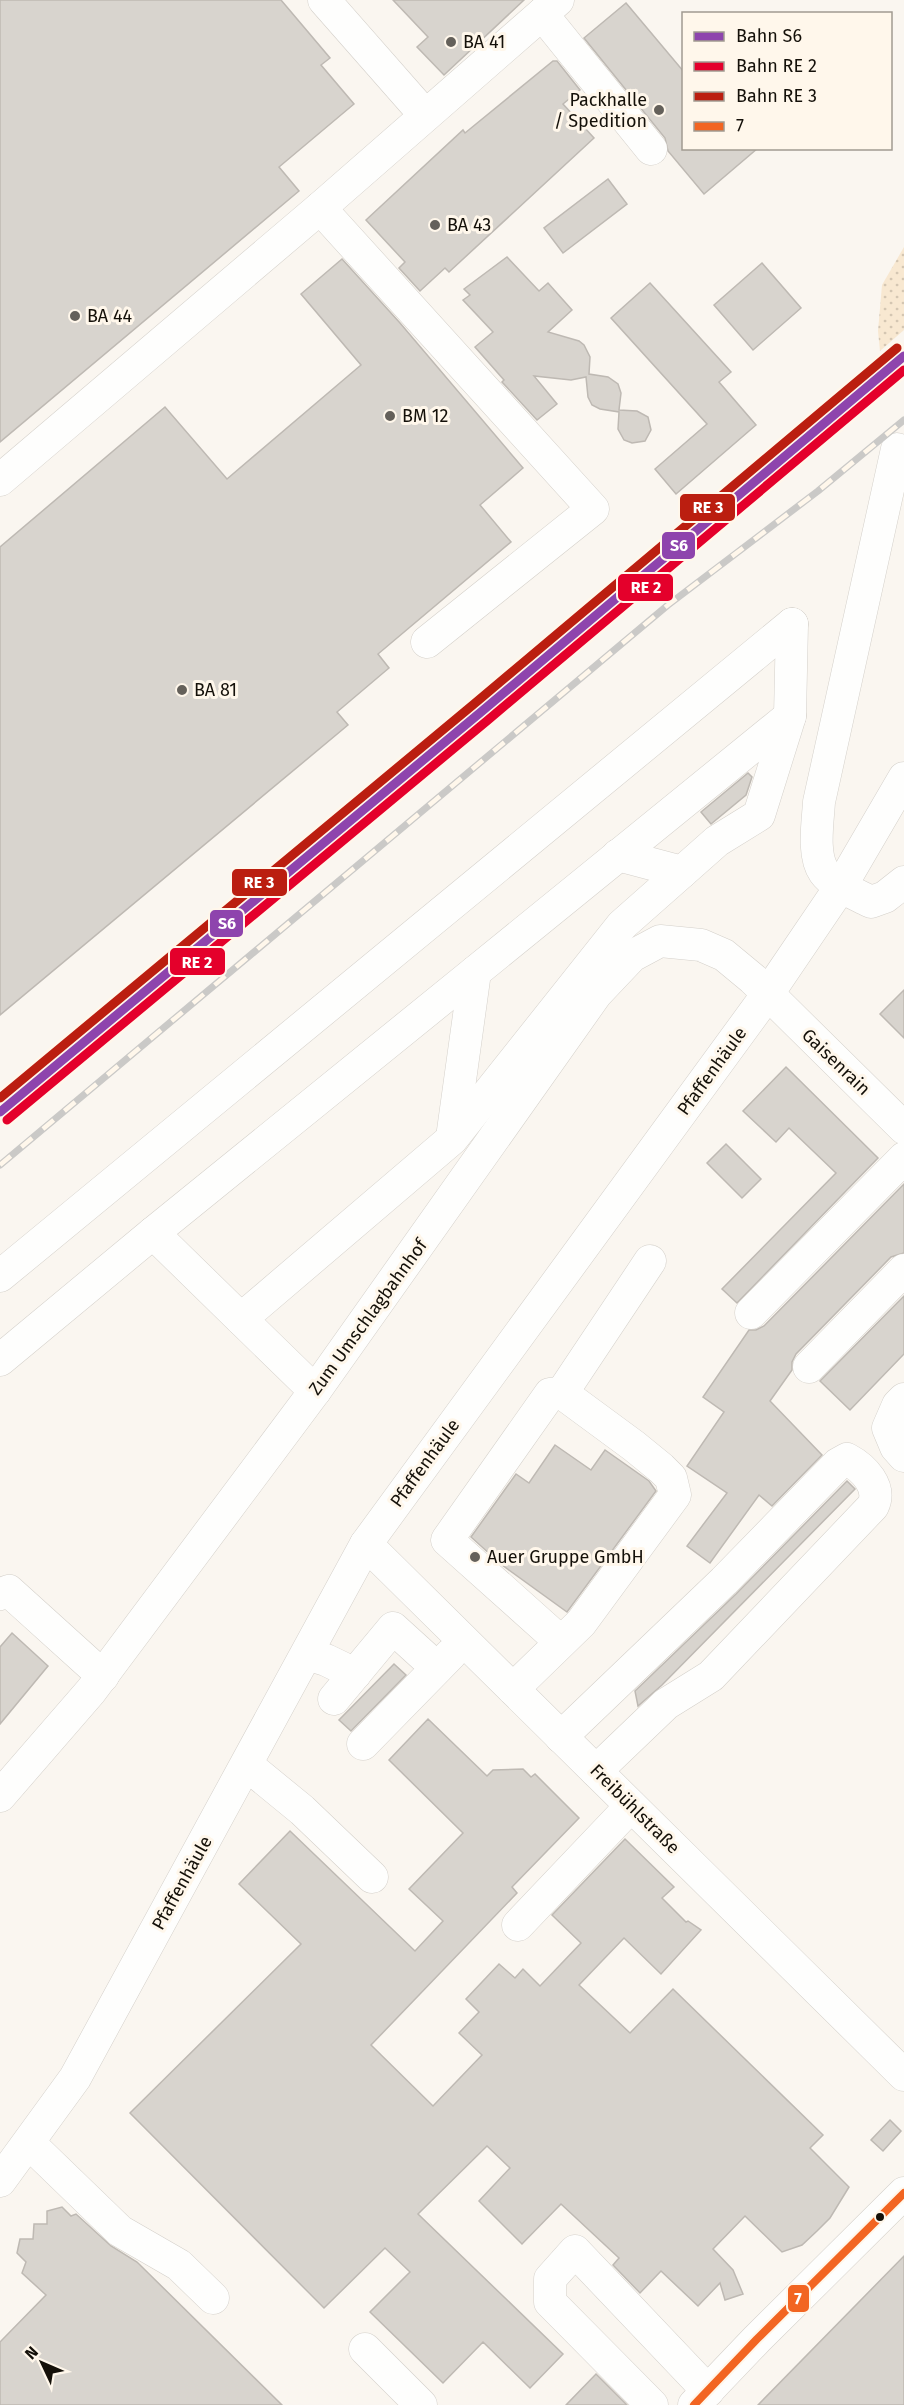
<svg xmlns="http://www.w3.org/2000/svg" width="904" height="2405" font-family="'Fira Sans',sans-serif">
	<defs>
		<pattern id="grass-dots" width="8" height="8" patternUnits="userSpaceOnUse" patternTransform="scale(1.5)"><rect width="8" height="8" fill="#f8e8d1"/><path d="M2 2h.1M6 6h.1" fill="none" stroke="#d4c6b2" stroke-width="1.8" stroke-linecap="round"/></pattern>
	</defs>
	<rect width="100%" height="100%" fill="#faf6f0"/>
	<!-- grass -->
	<polygon fill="url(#grass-dots)" points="904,247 904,330 880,351 878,331 882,285"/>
	<!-- building -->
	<g fill="#d8d4ce" stroke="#beb9b3" stroke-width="1.5">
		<polygon points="0,0 281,0 330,58 321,65 354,104 279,167 299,191 0,442"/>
		<polygon points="393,0 524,0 444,75 417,47 428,37"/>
		<polygon points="626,3 684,72 684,148 758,148 704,194 668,151 665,138 584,38"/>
		<polygon points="553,61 557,61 580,90 563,104 594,138 449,272 445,268 420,291 399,268 405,262 366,220 463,130 465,133"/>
		<polygon points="608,179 627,204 563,253 544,228"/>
		<polygon points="507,257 539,291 548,283 572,310 548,332 579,341 584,345 590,357 589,374 608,377 618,384 621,393 619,410 637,411 648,417 651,430 645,441 632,443 624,440 618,429 619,412 600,409 592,405 588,397 586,377 571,380 534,376 557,404 537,420 502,382 504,380 475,347 493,332 463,300 470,295 464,289"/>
		<polygon points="342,259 400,323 523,468 480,505 511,542 378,654 389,668 337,712 348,725 0,1015 0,547 165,407 227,479 361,365 301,294"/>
		<polygon points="762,263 801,308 753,350 714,305"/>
		<polygon points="650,283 731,372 719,382 756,425 676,494 655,469 707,424 611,318"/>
		<polygon points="748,773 752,777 746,795 711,824 701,812"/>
		<polygon points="904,990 904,1038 880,1014"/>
		<polygon points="786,1067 878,1158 737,1303 722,1289 836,1173 789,1128 776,1142 743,1111"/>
		<polygon points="726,1144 761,1179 742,1198 707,1163"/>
		<polygon points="904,1184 904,1253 891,1257 796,1354 792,1362 792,1370 770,1401 822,1455 772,1506 759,1495 710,1563 687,1546 727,1493 687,1466 724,1412 703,1397 749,1330 756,1330 764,1326"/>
		<polygon points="904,1296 904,1354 850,1410 820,1381"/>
		<polygon points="555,1445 591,1470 605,1450 649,1481 656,1491 567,1612 502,1565 471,1537 516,1474 529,1483"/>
		<polygon points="847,1481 855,1489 662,1685 638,1706 635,1691 736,1594"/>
		<polygon points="12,1633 48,1666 0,1724 0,1647"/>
		<polygon points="394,1664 406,1675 351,1731 339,1720"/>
		<polygon points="428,1719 487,1776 493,1770 523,1769 531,1777 535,1774 579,1818 512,1887 517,1893 371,2045 433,2106 482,2055 459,2033 479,2012 466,1999 499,1964 515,1978 523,1969 540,1986 581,1943 552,1915 625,1839 674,1887 662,1898 686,1922 688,1921 701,1930 661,1974 624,1938 579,1985 630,2033 673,1989 823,2135 810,2148 849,2187 830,2218 817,2231 802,2245 782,2252 745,2216 713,2249 733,2270 743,2294 725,2300 720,2283 698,2306 661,2271 640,2293 613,2265 619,2258 561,2204 522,2244 479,2201 510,2168 487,2146 418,2214 563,2354 530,2388 483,2342 443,2383 370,2312 410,2272 385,2248 324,2308 130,2113 301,1944 239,1884 290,1831 415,1951 443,1921 409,1889 463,1833 389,1760"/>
		<polygon points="890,2120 901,2131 883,2151 871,2140"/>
		<polygon points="62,2207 71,2216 76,2214 111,2246 137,2262 282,2405 0,2405 0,2342 46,2295 22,2273 26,2262 17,2253 20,2239 33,2239 34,2224 47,2224 47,2211"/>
		<polygon points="904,2256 904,2405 758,2405"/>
		<polygon points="596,2374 627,2405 566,2405"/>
	</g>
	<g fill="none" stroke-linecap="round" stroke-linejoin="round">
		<!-- minor casing -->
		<g stroke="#d4d0ca" stroke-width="33">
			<g id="minor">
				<polyline points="324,0 425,115"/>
				<polyline points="542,14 651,149"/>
				<polyline points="320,208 593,509 427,642"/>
				<path d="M 897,449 L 819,802 C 818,821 812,855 824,872 C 834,886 856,894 871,902 L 885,897 L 904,882"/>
				<polyline points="0,480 320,208 558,0"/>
				<polyline points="618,855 682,872 717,841 759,815 790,716 792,624"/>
				<polyline points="452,1138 475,972 790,716"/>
				<polyline points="153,1233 241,1319"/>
				<polyline points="0,1276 792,624"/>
				<polyline points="751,1313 904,1158"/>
				<polyline points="0,1360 153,1233 475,972"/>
				<polyline points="809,1367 904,1270"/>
				<polyline points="315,1391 241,1319 452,1139 622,925 682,872"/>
				<polyline points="562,1393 650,1261"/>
				<polyline points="904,1399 898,1405 888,1428 896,1447 904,1456"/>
				<polyline points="366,1544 904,2075"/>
				<polyline points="0,1594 9,1591 103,1676"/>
				<polyline points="307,1654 326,1660 355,1674"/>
				<polyline points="513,1689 581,1623 675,1495 671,1478 661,1468 634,1446 562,1393 550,1394 447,1540 561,1642"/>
				<polyline points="334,1699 393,1628 437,1668"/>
				<path d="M 561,1737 L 724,1581 L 838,1464 L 847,1459 C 864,1468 882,1487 873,1506 L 711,1676 L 666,1704 L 596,1771"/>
				<polyline points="363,1744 451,1654"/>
				<polyline points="247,1765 302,1810 372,1877"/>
				<polyline points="0,1796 91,1691 315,1391 596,994 632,956 660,941 701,945 724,955 753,979 904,1128"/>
				<polyline points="518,1925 631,1806"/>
				<polyline points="29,2143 120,2231 179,2265 213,2298"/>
				<polyline points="0,2181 75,2078 366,1544 767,995 841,886 904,778"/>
				<polyline points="365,2349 421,2405"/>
				<polyline points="652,2405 550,2302 550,2279 575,2251 708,2391"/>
				<polyline points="694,2405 757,2339 904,2193"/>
			</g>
		</g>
		<!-- minor -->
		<use href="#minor" stroke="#fefefd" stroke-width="32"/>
		<!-- rail casing -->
		<g stroke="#cac9c7" stroke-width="7">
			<polyline id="rail" points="0,1165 668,605 818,491 904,420"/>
		</g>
		<!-- rail -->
		<use href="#rail" stroke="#fff7eb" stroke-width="4.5" stroke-dasharray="14" stroke-linecap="butt"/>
		<!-- bus-1 casing -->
		<g stroke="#fff7eb" stroke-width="12">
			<polyline id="bus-1" points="694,2405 757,2339 904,2193"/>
		</g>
		<!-- bus-1 -->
		<use href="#bus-1" stroke="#f26522" stroke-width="8"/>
		<!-- rail-1 casing -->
		<g stroke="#fff7eb" stroke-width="14">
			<polyline id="rail-1" points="0,1112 481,712 904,356"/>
		</g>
		<!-- rail-2 casing -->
		<g stroke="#fff7eb" stroke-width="14">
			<polyline id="rail-2" points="7,1120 488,720 904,370"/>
		</g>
		<!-- rail-3 casing -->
		<g stroke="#fff7eb" stroke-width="14">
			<polyline id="rail-3" points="0,1098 474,704 897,348"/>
		</g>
		<!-- rail-1 -->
		<use href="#rail-1" stroke="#8e44ad" stroke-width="9"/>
		<!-- rail-2 -->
		<use href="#rail-2" stroke="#e4002b" stroke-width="9"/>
		<!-- rail-3 -->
		<use href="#rail-3" stroke="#bb1e10" stroke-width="9"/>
	</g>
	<!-- markers -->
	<g fill="#64605a" stroke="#fff7eb" stroke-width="2">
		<circle cx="451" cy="42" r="6"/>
		<circle cx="659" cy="110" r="6"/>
		<circle cx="435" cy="225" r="6"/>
		<circle cx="75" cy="316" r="6"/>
		<circle cx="390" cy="416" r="6"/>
		<circle cx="182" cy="690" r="6"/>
		<circle cx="475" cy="1557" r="6"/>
	</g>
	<circle fill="#141009" stroke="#fff7eb" stroke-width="2" cx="880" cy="2217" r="5"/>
	<g text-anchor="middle" stroke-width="6" stroke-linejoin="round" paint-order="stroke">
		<!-- poi labels -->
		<g font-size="18" fill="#141009" stroke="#fff7eb" text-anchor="start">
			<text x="463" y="48">BA 41</text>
			<text x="647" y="106" text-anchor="end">Packhalle<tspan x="647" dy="21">/ Spedition</tspan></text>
			<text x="447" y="231">BA 43</text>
			<text x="87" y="322">BA 44</text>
			<text x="402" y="422">BM 12</text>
			<text x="194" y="696">BA 81</text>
			<text x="487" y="1563">Auer Gruppe GmbH</text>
		</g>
		<!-- street labels -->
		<g font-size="18" fill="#141009" stroke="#fff7eb">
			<text transform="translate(836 1062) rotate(44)" y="6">Gaisenrain</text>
			<text transform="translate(712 1071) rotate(-54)" y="6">Pfaffenhäule</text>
			<text transform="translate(368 1317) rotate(-54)" y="6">Zum Umschlagbahnhof</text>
			<text transform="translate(425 1463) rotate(-54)" y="6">Pfaffenhäule</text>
			<text transform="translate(635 1809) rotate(45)" y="6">Freibühlstraße</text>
			<text transform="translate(182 1883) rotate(-61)" y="6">Pfaffenhäule</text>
		</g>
	</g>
	<g stroke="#fff7eb" stroke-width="2">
		<rect x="679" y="493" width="57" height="29" rx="6" fill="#bb1e10"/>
		<rect x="661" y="531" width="35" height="29" rx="6" fill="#8e44ad"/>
		<rect x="617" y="573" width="57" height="29" rx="6" fill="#e4002b"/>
		<rect x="231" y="868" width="57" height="29" rx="6" fill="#bb1e10"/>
		<rect x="209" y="909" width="35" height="29" rx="6" fill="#8e44ad"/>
		<rect x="169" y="947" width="57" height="29" rx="6" fill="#e4002b"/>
		<rect x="787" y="2284" width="23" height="29" rx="6" fill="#f26522"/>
	</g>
	<g font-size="16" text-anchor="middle" font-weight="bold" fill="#fff">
		<text x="708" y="513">RE 3</text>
		<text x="679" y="551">S6</text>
		<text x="646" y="593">RE 2</text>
		<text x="259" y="888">RE 3</text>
		<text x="227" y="929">S6</text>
		<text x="197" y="968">RE 2</text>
		<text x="798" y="2304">7</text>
	</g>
	<!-- legend -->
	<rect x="682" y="12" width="210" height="138" fill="#fff7eb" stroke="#a19b91" stroke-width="1.5"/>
	<rect x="694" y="32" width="30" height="9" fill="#8e44ad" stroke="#a19b91" stroke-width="1.5"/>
	<text x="736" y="42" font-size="18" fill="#141009">Bahn S6</text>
	<rect x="694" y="62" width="30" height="9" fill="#e4002b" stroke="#a19b91" stroke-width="1.5"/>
	<text x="736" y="72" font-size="18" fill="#141009">Bahn RE 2</text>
	<rect x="694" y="92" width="30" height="9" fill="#bb1e10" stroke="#a19b91" stroke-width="1.5"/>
	<text x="736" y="102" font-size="18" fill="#141009">Bahn RE 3</text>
	<rect x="694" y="122" width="30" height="9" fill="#f26522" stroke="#a19b91" stroke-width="1.5"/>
	<text x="736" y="132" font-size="18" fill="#141009">7</text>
	<!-- north arrow -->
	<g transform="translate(42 2363) rotate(314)" stroke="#fff7eb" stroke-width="4.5" paint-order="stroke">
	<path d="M0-4.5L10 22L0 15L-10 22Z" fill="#141009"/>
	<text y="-9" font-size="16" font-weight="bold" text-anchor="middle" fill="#141009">N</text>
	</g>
</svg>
